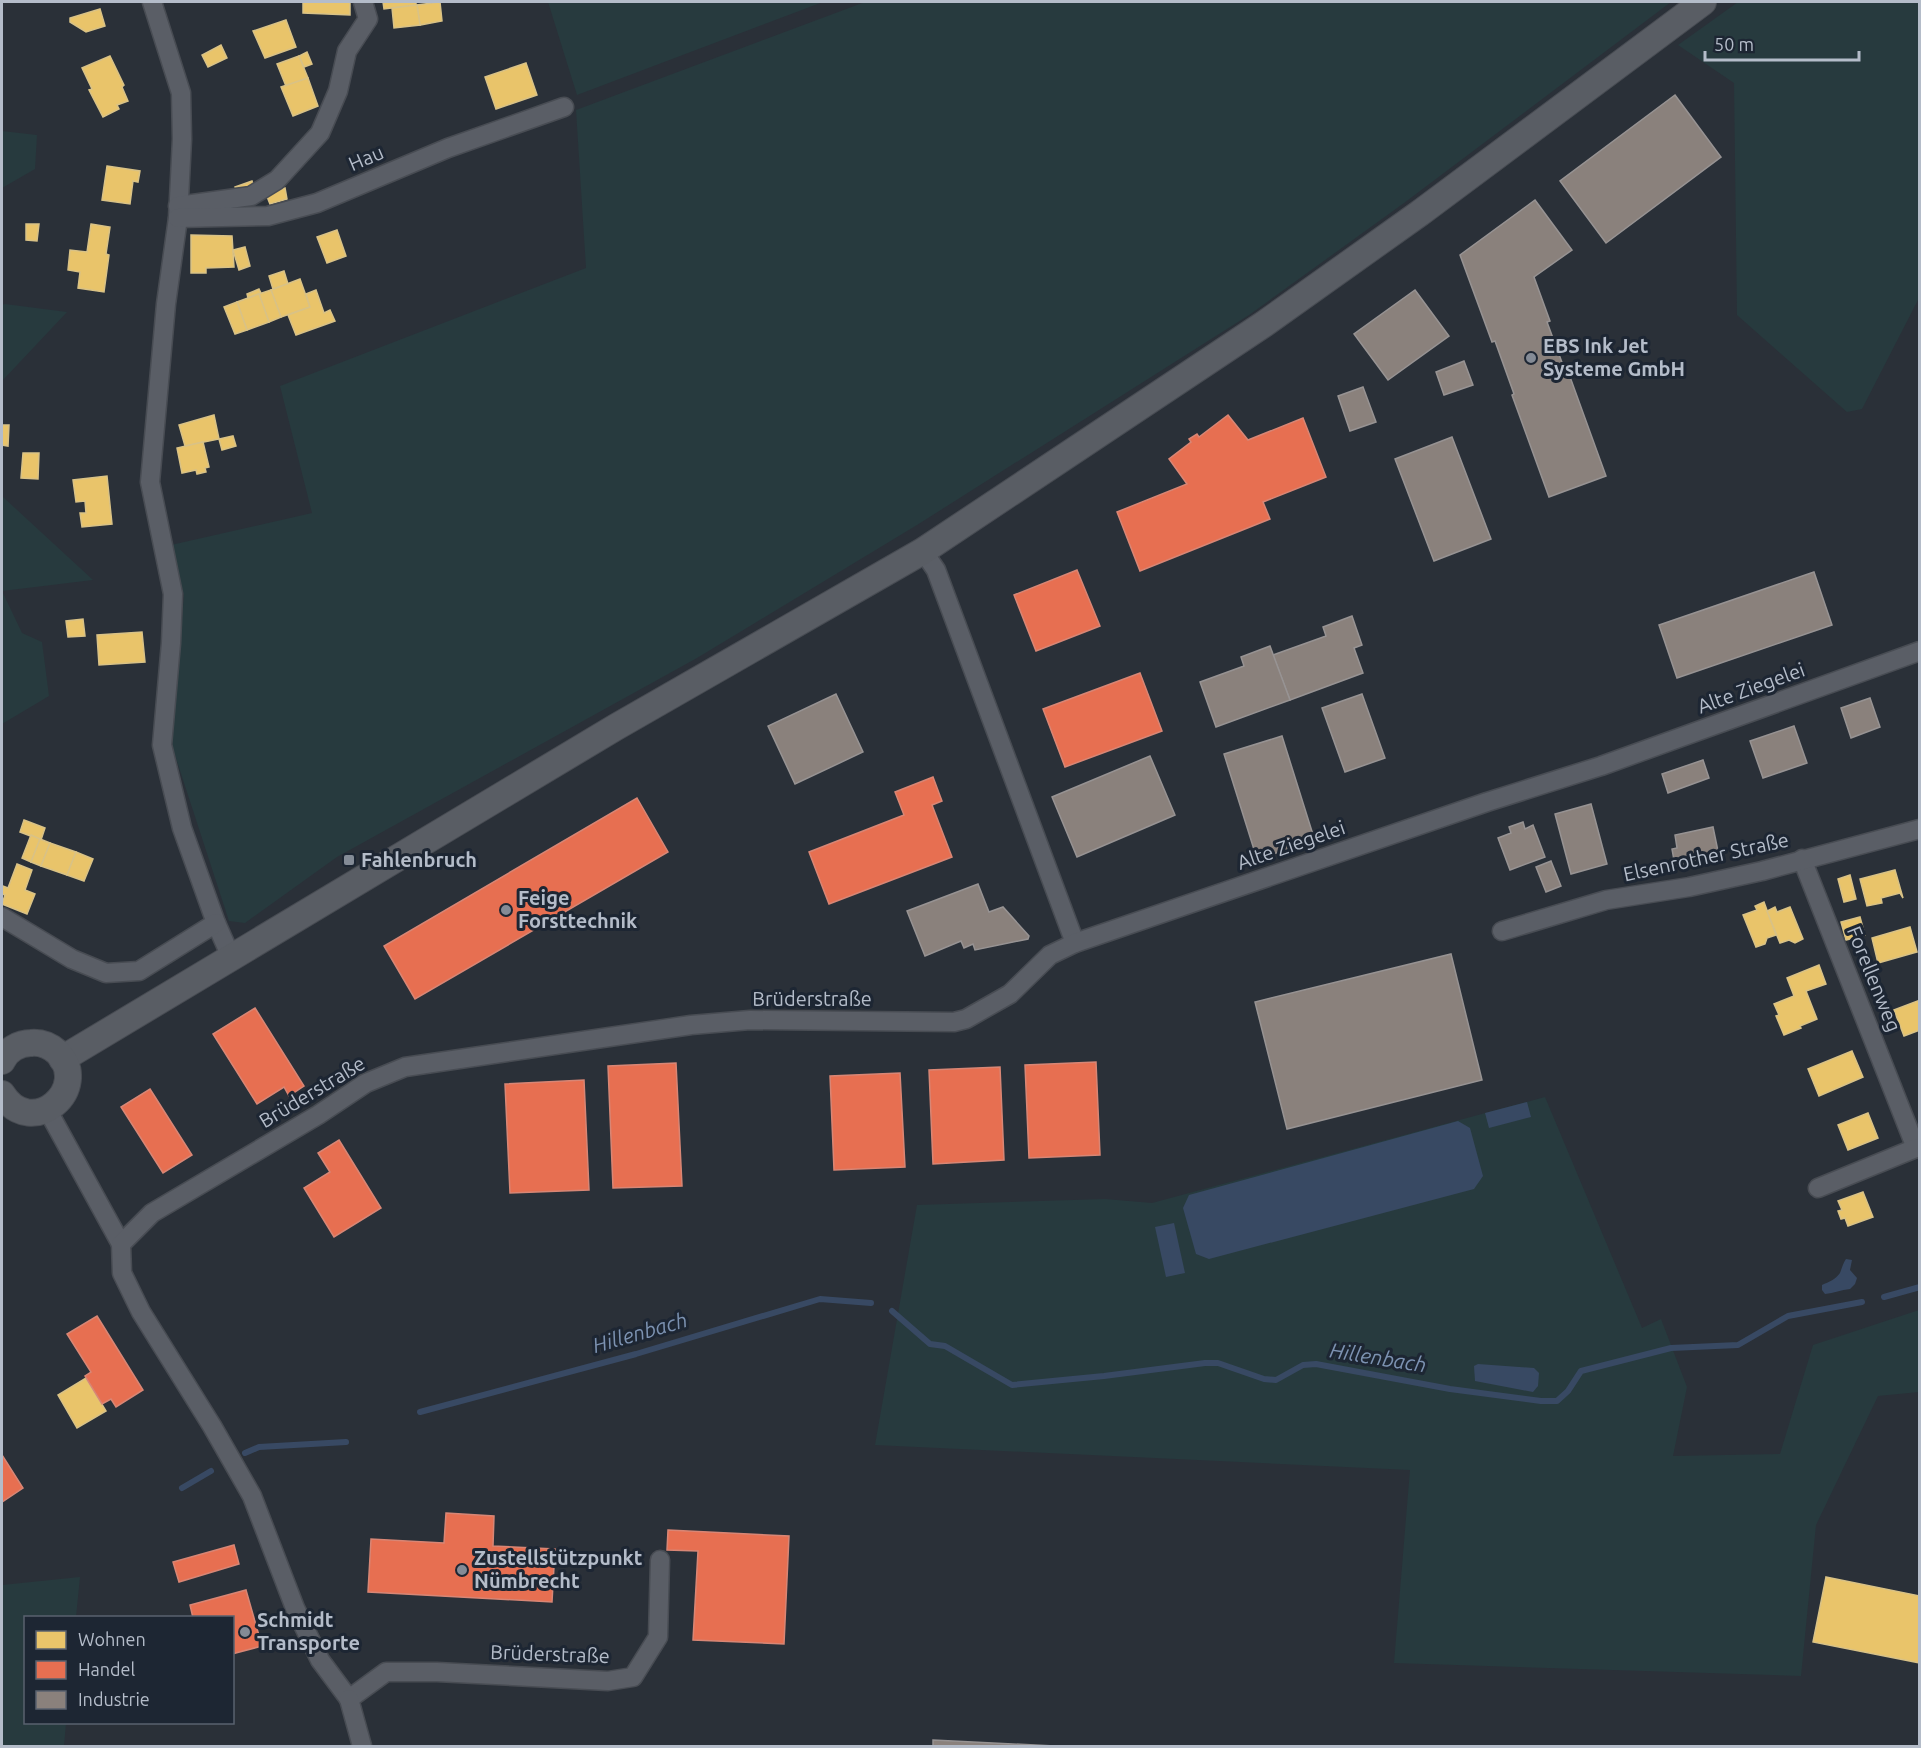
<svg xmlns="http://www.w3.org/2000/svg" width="1921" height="1748" font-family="Ubuntu,sans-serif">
	<rect width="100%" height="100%" fill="#2a3038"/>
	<!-- green -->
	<g fill="#273a3e">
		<polygon points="548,2 823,2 577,95"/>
		<polygon points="865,2 1671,2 1404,203 1249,315 917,525 697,658 337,857 245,923 229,921 172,746 184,595 171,545 312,513 280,386 586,268 576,110"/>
		<polygon points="1738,2 1919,2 1919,298 1862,409 1847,412 1737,315 1734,83 1678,45"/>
		<polygon points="2,131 37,135 35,169 2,188"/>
		<polygon points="5,304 67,312 2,381 2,305"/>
		<polygon points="2,492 3,497 93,580 2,591 22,633 42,642 49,696 2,724"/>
		<polygon points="1545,1097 1642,1328 1661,1319 1687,1387 1673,1456 1780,1454 1813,1345 1919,1310 1919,1392 1878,1396 1816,1525 1801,1676 1394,1663 1410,1470 875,1445 917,1205 1105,1199 1152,1203"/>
		<polygon points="80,1577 76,1617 26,1618 26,1722 66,1723 64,1746 2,1746 2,1585"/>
	</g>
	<!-- water -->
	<g fill="#384963">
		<polygon points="1527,1102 1531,1117 1489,1128 1485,1113"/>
		<polygon points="1458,1121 1470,1128 1483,1176 1474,1189 1209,1259 1196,1254 1183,1208 1189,1195"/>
		<polygon points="1174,1223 1185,1273 1166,1277 1155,1227"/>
		<path d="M 1846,1259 L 1852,1260 L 1850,1270 L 1857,1278 L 1855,1284 L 1850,1289 C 1841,1290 1834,1293 1825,1294 L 1822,1290 L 1822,1285 C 1829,1282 1836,1279 1840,1273 C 1842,1268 1843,1263 1846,1259 Z"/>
		<polygon points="1478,1364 1534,1368 1539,1373 1538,1386 1533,1392 1475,1381 1474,1366"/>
	</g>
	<!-- homes -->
	<g fill="#e9c46a" stroke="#d9c286" stroke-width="1.5">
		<polygon points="303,2 350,2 350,15 303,13"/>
		<polygon points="383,2 416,2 416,5 384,9"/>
		<polygon points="440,2 442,21 420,25 417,5"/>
		<polygon points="417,5 420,25 394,28 392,8"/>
		<polygon points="100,9 105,26 86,32 70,22 70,18"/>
		<polygon points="286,20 296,47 265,58 253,31"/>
		<polygon points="221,45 227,58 208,67 202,55"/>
		<polygon points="307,52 312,64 304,67 299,56"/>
		<polygon points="110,56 124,85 122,87 128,101 117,105 119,109 103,117 89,90 92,89 82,68"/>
		<polygon points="299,56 308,78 286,86 277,64"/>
		<polygon points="526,63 537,95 496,109 485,77"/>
		<polygon points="308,78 318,106 293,116 281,87"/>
		<polygon points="107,166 140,171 138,182 133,181 130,204 102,200"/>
		<polygon points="252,181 255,190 238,196 235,187"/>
		<polygon points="285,188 287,199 270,204 266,194"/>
		<polygon points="26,224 39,224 37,241 26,240"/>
		<polygon points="91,224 110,227 106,254 109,255 104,292 78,288 80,272 68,270 70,250 87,252"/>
		<polygon points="337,230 346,256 327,263 317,237"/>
		<polygon points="191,235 232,236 234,267 206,268 206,273 191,273"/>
		<polygon points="245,247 250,266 239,270 233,250"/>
		<polygon points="284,271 288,284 273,289 269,276"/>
		<polygon points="300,279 310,307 281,317 271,290"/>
		<polygon points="259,289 261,293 248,298 247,294"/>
		<polygon points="271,290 281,317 269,322 259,294"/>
		<polygon points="316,290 324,313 330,310 335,321 296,335 288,315 310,307 306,294"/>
		<polygon points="259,294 269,322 247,330 237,302"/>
		<polygon points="237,302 247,330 235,334 224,307"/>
		<polygon points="214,415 219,439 185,446 179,425"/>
		<polygon points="2,425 9,425 8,446 2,445"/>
		<polygon points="233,436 236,446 222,450 219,439"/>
		<polygon points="203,442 209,467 205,468 206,472 197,474 196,470 182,473 177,448"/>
		<polygon points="23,453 39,453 38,479 21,478"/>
		<polygon points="107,476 112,524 82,527 80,513 86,513 85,501 76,502 73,480"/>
		<polygon points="83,619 85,636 68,637 66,621"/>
		<polygon points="142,632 145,662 99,665 97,635"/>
		<polygon points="24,820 45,828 41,840 20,832"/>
		<polygon points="31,835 40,839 31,862 22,858"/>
		<polygon points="40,839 50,843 41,866 31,862"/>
		<polygon points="50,843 76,852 67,875 41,866"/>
		<polygon points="76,852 93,859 84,881 67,875"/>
		<polygon points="17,864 32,870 25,890 35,894 27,914 2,904 5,895 2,894 3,886 8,888"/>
		<polygon points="1895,870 1903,898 1900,893 1881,898 1882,903 1867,906 1860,879"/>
		<polygon points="1850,875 1856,899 1844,902 1838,879"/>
		<polygon points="1764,902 1776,935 1767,938 1765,944 1756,947 1743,915 1757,910 1755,906"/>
		<polygon points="1775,907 1777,912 1790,907 1803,939 1795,943 1789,940 1780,943 1767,911"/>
		<polygon points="1860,917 1865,935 1846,940 1841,922"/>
		<polygon points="1910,927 1917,952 1878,963 1872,938"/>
		<polygon points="1819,965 1826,984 1806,991 1817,1019 1800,1026 1801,1028 1784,1035 1776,1016 1779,1015 1774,1004 1794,996 1787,978"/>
		<polygon points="1920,1000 1920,1030 1904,1036 1894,1010"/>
		<polygon points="1852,1051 1863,1077 1819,1096 1808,1069"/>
		<polygon points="1868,1113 1878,1138 1848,1150 1838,1125"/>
		<polygon points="1863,1192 1873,1217 1848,1226 1845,1218 1841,1219 1838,1211 1842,1210 1838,1201"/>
		<polygon points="86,1378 106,1411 77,1428 58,1395"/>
		<polygon points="1826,1577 1920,1596 1920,1663 1813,1642"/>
	</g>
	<!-- shops -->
	<g fill="#e76f51" stroke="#d88675" stroke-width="1.5">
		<polygon points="1228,415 1248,440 1303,418 1326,477 1263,502 1270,519 1140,571 1117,512 1187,484 1169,459 1191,442 1189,439 1197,434 1199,437"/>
		<polygon points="1077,570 1100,626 1036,651 1014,595"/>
		<polygon points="1140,673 1162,731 1065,767 1043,709"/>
		<polygon points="933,777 942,801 932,805 952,857 829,904 809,852 904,815 895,792"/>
		<polygon points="637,798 668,852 415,999 384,946"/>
		<polygon points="255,1008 304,1086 289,1096 284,1087 257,1104 213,1034"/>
		<polygon points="1096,1062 1100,1155 1029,1158 1025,1065"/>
		<polygon points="676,1063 682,1186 613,1188 608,1066"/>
		<polygon points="1000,1067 1004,1160 933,1164 929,1070"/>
		<polygon points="900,1073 905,1167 834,1170 830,1076"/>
		<polygon points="584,1080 589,1190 510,1193 505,1084"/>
		<polygon points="150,1089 192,1155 163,1173 121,1107"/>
		<polygon points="339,1140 381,1208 334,1237 304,1188 330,1172 318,1153"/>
		<polygon points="97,1316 143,1390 116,1407 111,1399 102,1404 85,1376 91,1372 67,1334"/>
		<polygon points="2,1455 23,1488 2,1502"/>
		<polygon points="446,1513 494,1516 493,1546 555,1549 552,1602 368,1592 371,1539 444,1543"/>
		<polygon points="668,1530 789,1536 784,1644 693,1640 698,1551 667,1550"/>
		<polygon points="234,1545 239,1564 179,1582 173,1562"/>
		<polygon points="246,1590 262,1646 232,1654 232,1618 193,1618 190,1605"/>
	</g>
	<!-- industry -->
	<g fill="#8a817c" stroke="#979393" stroke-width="1.5">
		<polygon points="1675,95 1721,157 1606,243 1560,181"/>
		<polygon points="1535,200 1572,250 1534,277 1550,321 1547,322 1567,376 1569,374 1606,476 1549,497 1512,395 1514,394 1495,341 1492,342 1460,255"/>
		<polygon points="1415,290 1449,336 1388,380 1354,334"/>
		<polygon points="1464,361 1473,385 1444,395 1436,372"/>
		<polygon points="1363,387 1376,422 1350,431 1338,396"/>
		<polygon points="1452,437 1491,539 1434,561 1395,459"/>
		<polygon points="1814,572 1832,625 1677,678 1659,625"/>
		<polygon points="1352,616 1362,645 1354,648 1363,673 1290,700 1273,655 1326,636 1323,627"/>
		<polygon points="1270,646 1290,700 1216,727 1200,682 1244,666 1241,657"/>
		<polygon points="836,694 863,752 795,784 768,726"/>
		<polygon points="1362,694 1385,758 1345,772 1322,708"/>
		<polygon points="1870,698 1880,727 1851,738 1841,708"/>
		<polygon points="1794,726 1807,763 1763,778 1750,741"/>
		<polygon points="1282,736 1315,841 1257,859 1224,754"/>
		<polygon points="1150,756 1175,815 1077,857 1052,797"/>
		<polygon points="1703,760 1709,778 1668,793 1662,774"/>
		<polygon points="1591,804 1607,864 1571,874 1555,814"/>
		<polygon points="1523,822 1525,829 1533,825 1545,857 1510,870 1498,838 1511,833 1509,827"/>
		<polygon points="1713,827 1719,856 1685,862 1686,864 1675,866 1672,849 1677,848 1675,835"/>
		<polygon points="1551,861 1561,886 1546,892 1536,867"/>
		<polygon points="978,884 989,912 1003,907 1029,936 1028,939 975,950 973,944 964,948 961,941 925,956 907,911"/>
		<polygon points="1451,954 1482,1080 1287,1129 1255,1002"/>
		<polygon points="933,1740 1055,1746 933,1746"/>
	</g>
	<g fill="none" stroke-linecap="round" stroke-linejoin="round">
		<!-- stream -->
		<g stroke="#384963" stroke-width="6">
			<polyline points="1884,1297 1920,1287"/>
			<polyline points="892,1311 930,1344 945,1346 1012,1385 1104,1376 1205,1363 1218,1363 1264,1379 1276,1380 1303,1365 1316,1364 1450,1389 1541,1401 1557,1401 1568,1391 1581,1371 1671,1348 1738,1345 1788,1316 1862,1302"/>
			<polyline points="420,1412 636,1354 820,1299 871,1303"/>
			<polyline points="245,1453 259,1447 346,1442"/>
			<polyline points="182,1488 211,1471"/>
		</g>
		<!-- minor casing -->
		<g stroke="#484c53" stroke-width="21">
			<g id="minor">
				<polyline points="152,2 181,93 182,139 178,218 166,304 150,482 173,594 171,643 162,745 182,828 216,923 231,957"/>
				<polyline points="178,206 251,196 277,180 320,133 338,91 347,51 368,19 363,2"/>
				<polyline points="178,218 268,216 317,203 448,148 564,107"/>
				<polyline points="923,551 936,570 1075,943"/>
				<polyline points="1802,859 1916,1148 1920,1147"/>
				<polyline points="2,917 72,959 106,973 139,971 216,923"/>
				<polyline points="1502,931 1606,900 1689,887 1762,871 1920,829"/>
				<polyline points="47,1109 121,1244"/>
				<polyline points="1818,1188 1916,1148"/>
				<polyline points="660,1560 658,1637 633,1677 608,1681 437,1672 386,1672 349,1699 320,1660 295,1608 252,1496 212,1426 141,1312 122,1273 121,1244 152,1213 318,1115 366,1083 405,1067 691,1025 750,1020 954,1022 966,1019 1010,994 1050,955 1075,943 1487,802 1601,766 1920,651"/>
				<polyline points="349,1699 362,1746"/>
			</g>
		</g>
		<!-- secondary casing -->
		<g stroke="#484c53" stroke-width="28">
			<g id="secondary">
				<polyline points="62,1059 616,727 923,551 1264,324 1420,213 1703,2"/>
				<path d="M 2,1061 C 7,1050 19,1043 31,1043 C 41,1042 50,1046 57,1052 C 93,1087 32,1142 2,1094"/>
			</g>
		</g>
		<!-- minor -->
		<use href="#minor" stroke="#5a5e66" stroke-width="18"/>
		<!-- secondary -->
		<use href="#secondary" stroke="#595d64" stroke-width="26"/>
	</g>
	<!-- markers -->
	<g fill="#848b96" stroke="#1d2633" stroke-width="2">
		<circle cx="1531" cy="358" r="6"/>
		<rect x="343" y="854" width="12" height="12" rx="3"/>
		<circle cx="506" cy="910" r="6"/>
		<circle cx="462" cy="1570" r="6"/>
		<circle cx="245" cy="1632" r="6"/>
	</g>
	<g text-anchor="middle" stroke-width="6" stroke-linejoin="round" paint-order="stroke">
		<!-- street labels -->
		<g font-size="20" fill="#b4bcc9" stroke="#1d2633">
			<text transform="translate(366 158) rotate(-23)" y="7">Hau</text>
			<text transform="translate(1751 688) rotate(-20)" y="7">Alte Ziegelei</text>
			<text transform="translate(1291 845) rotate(-19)" y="7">Alte Ziegelei</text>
			<text transform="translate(1706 857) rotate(-12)" y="7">Elsenrother Straße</text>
			<text transform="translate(1874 979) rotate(68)" y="7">Forellenweg</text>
			<text x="812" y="1006">Brüderstraße</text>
			<text transform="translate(312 1092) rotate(-31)" y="7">Brüderstraße</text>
			<text transform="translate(550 1654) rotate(2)" y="7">Brüderstraße</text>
		</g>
		<!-- poi labels -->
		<g font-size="20" font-weight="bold" fill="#b4bcc9" stroke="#1d2633" text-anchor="start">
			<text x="1543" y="353">EBS Ink Jet<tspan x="1543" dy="23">Systeme GmbH</tspan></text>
			<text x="361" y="867">Fahlenbruch</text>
			<text x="518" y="905">Feige<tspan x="518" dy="23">Forsttechnik</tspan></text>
			<text x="474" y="1565">Zustellstützpunkt<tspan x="474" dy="23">Nümbrecht</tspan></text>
			<text x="257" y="1627">Schmidt<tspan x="257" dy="23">Transporte</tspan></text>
		</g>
		<!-- water labels -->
		<g font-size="21" font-style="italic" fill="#7c92b1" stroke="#1d2633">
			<text transform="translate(640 1333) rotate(-16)" y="7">Hillenbach</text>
			<text transform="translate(1378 1358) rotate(9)" y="7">Hillenbach</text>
		</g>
	</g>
	<!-- border -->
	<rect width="1921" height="1748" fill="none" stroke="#b4bcc9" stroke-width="6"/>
	<!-- legend -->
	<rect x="24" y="1616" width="210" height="108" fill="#1d2633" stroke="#59626f" stroke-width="1.5"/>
	<rect x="36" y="1631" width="30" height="18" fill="#e9c46a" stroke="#59626f" stroke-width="1.5"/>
	<text x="78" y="1646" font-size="18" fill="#b4bcc9">Wohnen</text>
	<rect x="36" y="1661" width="30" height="18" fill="#e76f51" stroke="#59626f" stroke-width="1.5"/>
	<text x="78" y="1676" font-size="18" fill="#b4bcc9">Handel</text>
	<rect x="36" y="1691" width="30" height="18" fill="#8a817c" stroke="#59626f" stroke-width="1.5"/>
	<text x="78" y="1706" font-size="18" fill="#b4bcc9">Industrie</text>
	<!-- scale -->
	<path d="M1705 51v9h154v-9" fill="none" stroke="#b4bcc9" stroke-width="3"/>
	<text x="1714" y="51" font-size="18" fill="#b4bcc9" stroke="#1d2633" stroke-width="4.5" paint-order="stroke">50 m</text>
</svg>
